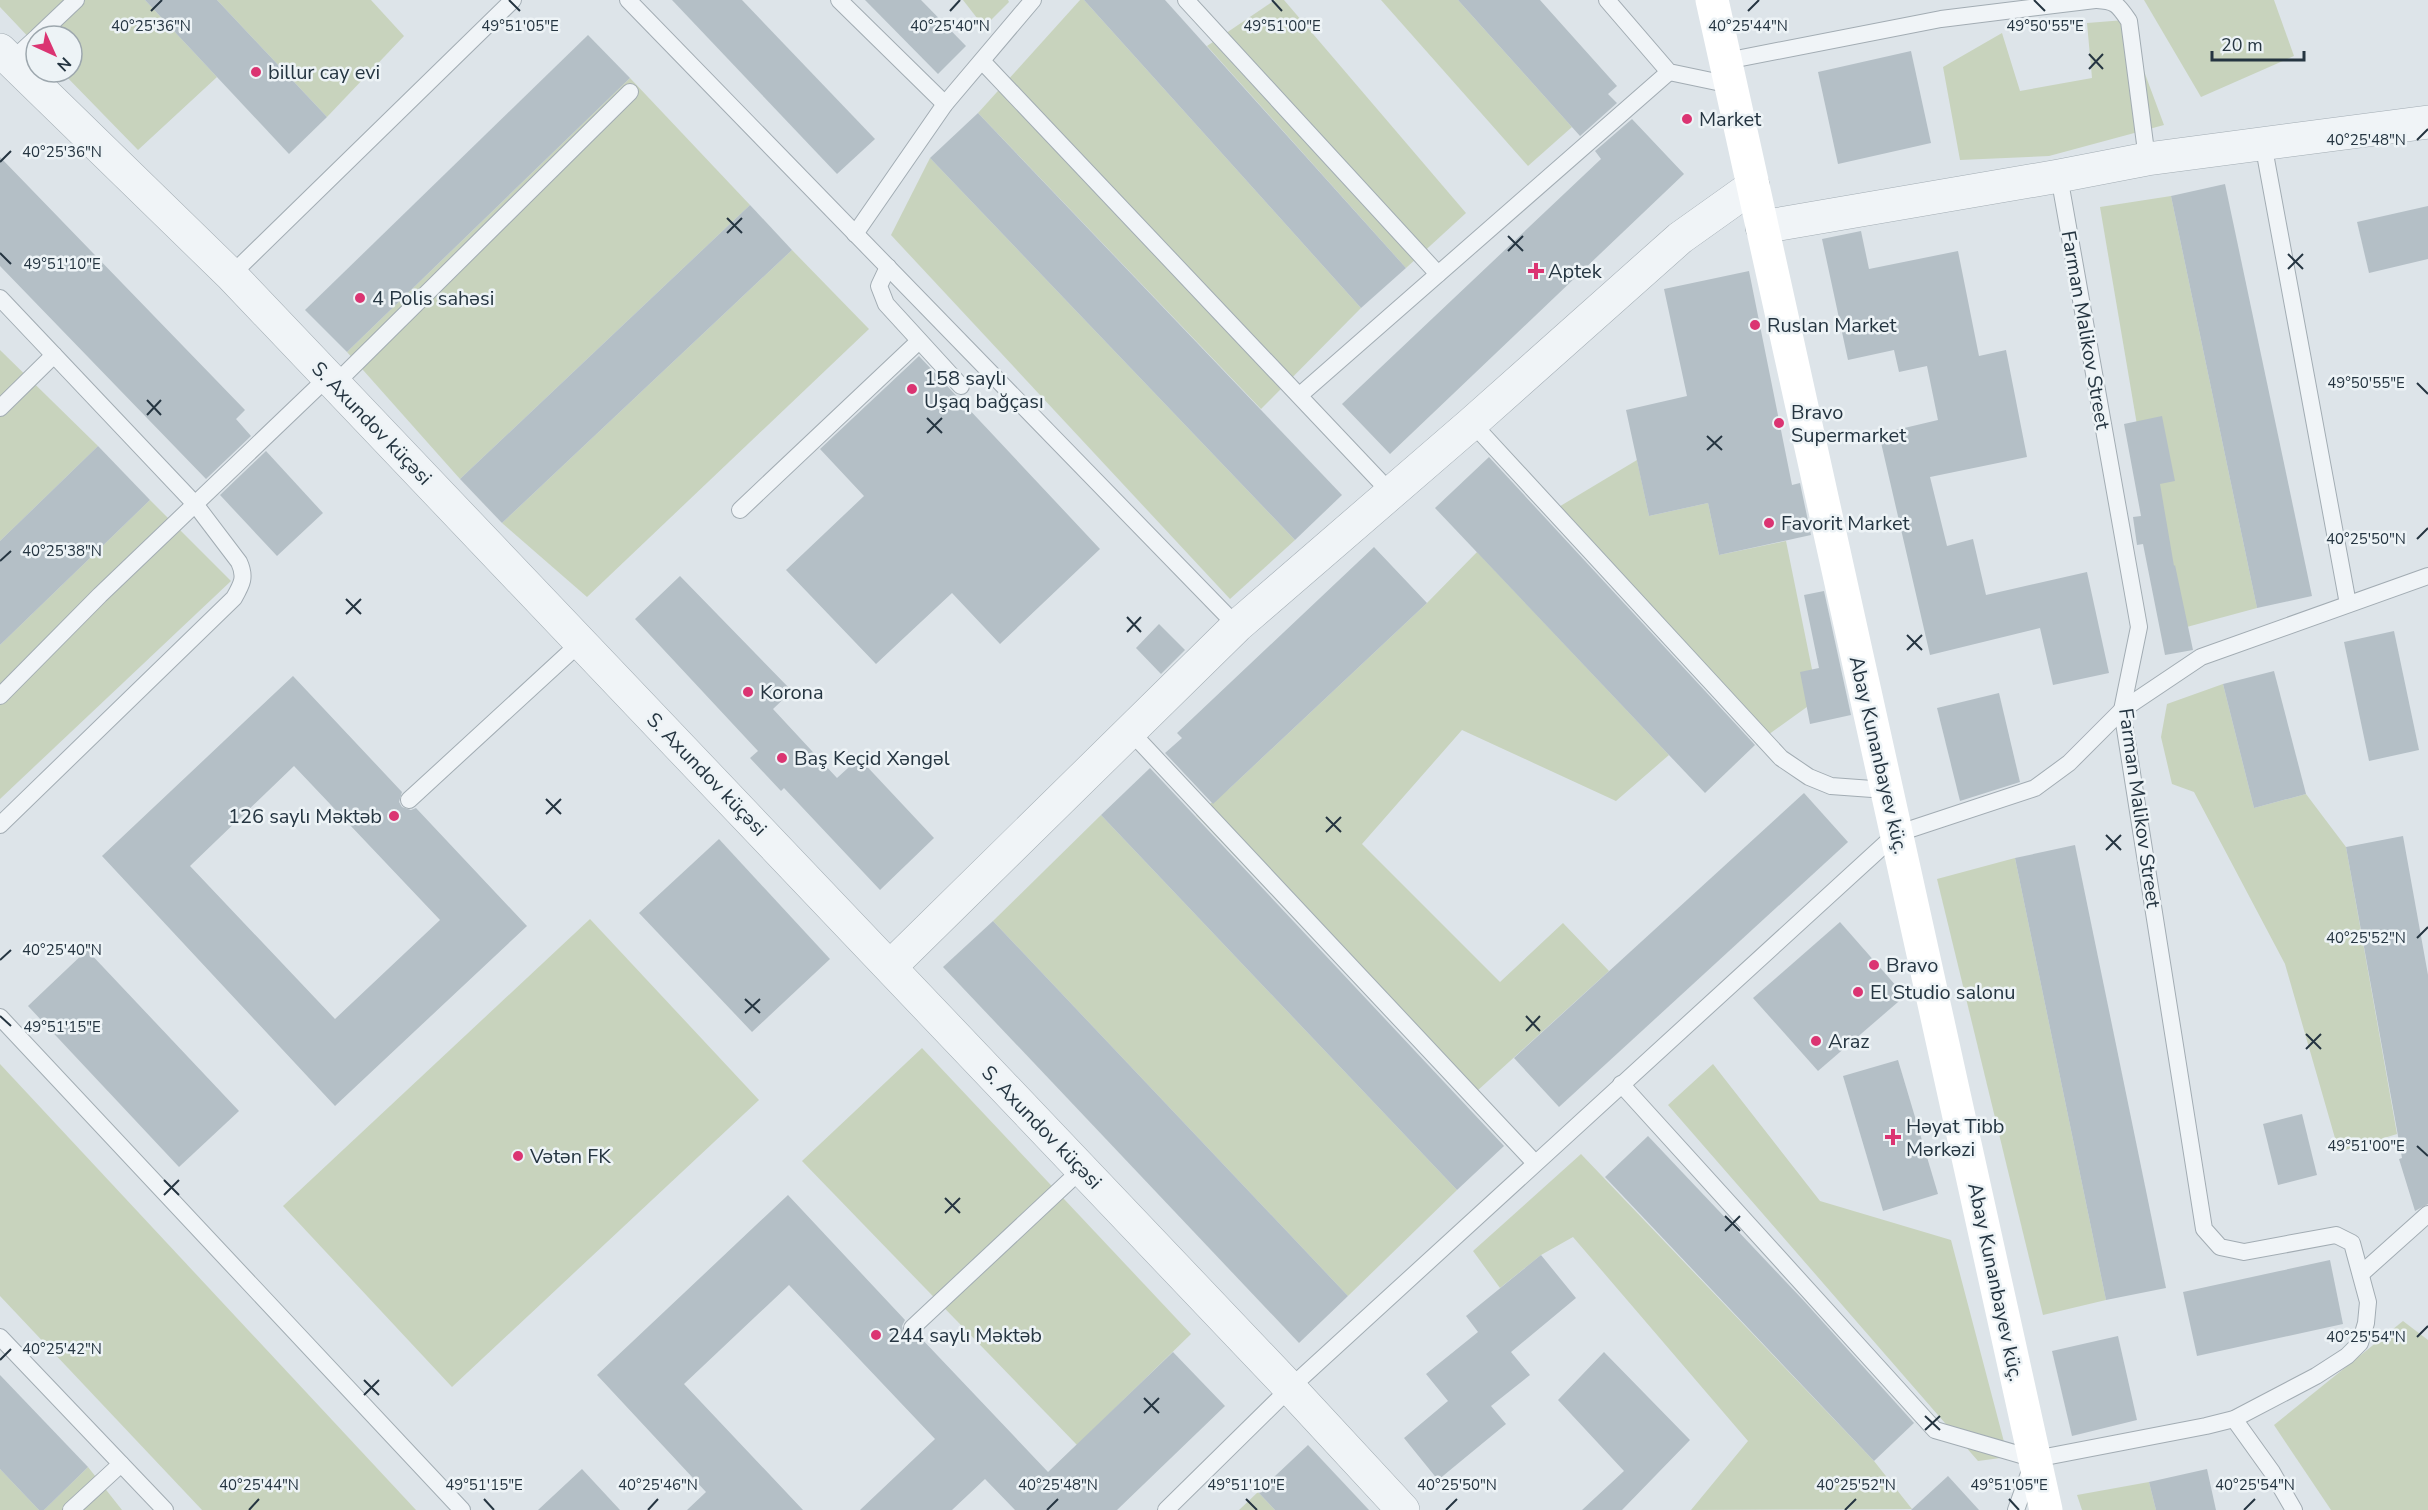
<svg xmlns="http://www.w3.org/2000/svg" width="2428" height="1510" font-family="'Nunito Sans',sans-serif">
	<rect width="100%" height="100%" fill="#dde4e9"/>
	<!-- green -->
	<g fill="#c8d3bd">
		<polygon points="0,0 145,0 217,77 138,150 62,72 72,72 72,36 36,36 36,45 0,7"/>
		<polygon points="217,0 371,0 404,36 327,117"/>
		<polygon points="963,0 1008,0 1009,2 984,27"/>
		<polygon points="1080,0 1084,0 1361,308 1261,409 978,113"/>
		<polygon points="1275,0 1284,0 1466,213 1406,268 1207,46"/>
		<polygon points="1381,0 1458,0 1572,127 1528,166"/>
		<polygon points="2144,0 2274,0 2294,56 2201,97"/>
		<polygon points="2125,20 2164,125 2049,156 1960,160 1943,67 2002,33 2020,91 2092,78 2087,23"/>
		<polygon points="630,78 750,205 460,479 347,352"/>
		<polygon points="930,158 1295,540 1230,599 891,235"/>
		<polygon points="2171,196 2257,608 2172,631 2100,207"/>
		<polygon points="792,250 869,329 587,597 502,523"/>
		<polygon points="0,350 98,446 0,541"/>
		<polygon points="1637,460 1649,516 1708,503 1719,555 1786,541 1818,699 1761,740 1547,514"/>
		<polygon points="150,500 231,581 0,799 0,645"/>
		<polygon points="1477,552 1669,755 1616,801 1462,730 1362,844 1500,982 1563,923 1609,971 1466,1101 1196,815 1230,788 1427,603"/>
		<polygon points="2223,684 2254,808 2306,794 2346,847 2397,1134 2339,1152 2285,964 2194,792 2172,784 2161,737 2167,704"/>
		<polygon points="1101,815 1457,1190 1348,1296 993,921"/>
		<polygon points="2015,858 2106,1300 2043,1315 1937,879"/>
		<polygon points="590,919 759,1100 452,1387 283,1206"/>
		<polygon points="922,1048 1191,1334 1077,1445 802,1161"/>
		<polygon points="0,1064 416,1510 202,1510 0,1296"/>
		<polygon points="1713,1064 1820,1201 1951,1240 2008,1457 1978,1461 1668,1105"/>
		<polygon points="1581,1154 1874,1461 1912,1509 1691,1510 1748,1441 1573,1237 1541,1255 1500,1288 1473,1251"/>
		<polygon points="2403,1321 2428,1340 2428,1510 2331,1510 2274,1425"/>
		<polygon points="88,1467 122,1510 44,1510"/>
		<polygon points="0,1469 39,1510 0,1510"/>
		<polygon points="2149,1482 2156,1510 2082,1510 2077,1495"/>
		<polygon points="1258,1492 1275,1510 1239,1510"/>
	</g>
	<!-- building -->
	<g fill="#b4bfc6" fill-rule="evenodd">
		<polygon points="145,0 217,0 327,117 289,154"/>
		<polygon points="672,0 742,0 875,139 837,174"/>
		<polygon points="865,0 921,0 966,46 938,74"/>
		<polygon points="1084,0 1165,0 1406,268 1361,308"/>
		<polygon points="1458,0 1540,0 1617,86 1608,94 1617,103 1580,136"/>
		<polygon points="588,35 630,78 347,352 305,310"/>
		<polygon points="1911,51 1931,143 1838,164 1818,72"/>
		<polygon points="978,113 1342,495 1295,540 930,158"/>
		<polygon points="1632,119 1684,174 1390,454 1342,404 1601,159 1595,151"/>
		<polygon points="0,157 245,410 236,419 251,436 206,479 0,266"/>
		<polygon points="2225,184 2312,596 2257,608 2171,196"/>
		<polygon points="750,205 792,250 502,523 460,479"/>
		<polygon points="2428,206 2428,259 2369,273 2357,222"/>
		<polygon points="1861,231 1869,269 1958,251 1979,356 2006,350 2027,457 1930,477 1947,546 1973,539 1986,595 2087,572 2109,673 2053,685 2040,628 1930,655 1879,434 1938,420 1927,366 1899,372 1894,350 1848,360 1822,239"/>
		<polygon points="1749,271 1792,485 1800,483 1811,535 1719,555 1708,503 1649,516 1626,410 1687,396 1664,289"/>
		<polygon points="919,356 1100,549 1000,644 952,593 876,664 786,570 864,496 820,449"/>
		<polygon points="2162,416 2175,481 2160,484 2174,566 2175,565 2193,650 2165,655 2143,544 2137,545 2133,517 2141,516 2124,424"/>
		<polygon points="98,446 150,500 0,645 0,541"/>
		<polygon points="266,451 323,513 277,556 220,495"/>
		<polygon points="1489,457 1755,745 1705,793 1435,508"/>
		<polygon points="1374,547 1427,603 1213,804 1165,753 1182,738 1177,733"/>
		<polygon points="680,576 792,691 773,709 837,778 859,758 934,838 880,890 784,788 781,791 750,758 758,751 635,619"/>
		<polygon points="1824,591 1851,715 1810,724 1800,672 1819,668 1804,595"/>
		<polygon points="1159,624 1185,650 1161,674 1136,648"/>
		<polygon points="2394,631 2419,750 2369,761 2344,642"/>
		<polygon points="2274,671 2306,794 2254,808 2223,684"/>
		<path d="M 293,676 L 402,792 L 399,802 L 402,807 L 411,810 L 416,808 L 527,926 L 335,1106 L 102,856 ZM 294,766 L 440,920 L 335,1019 L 190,866 Z"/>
		<polygon points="1999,693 2020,782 1960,801 1937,708"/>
		<polygon points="1150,768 1504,1146 1457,1190 1101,815"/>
		<polygon points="1804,793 1848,842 1559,1107 1514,1058"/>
		<polygon points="2403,836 2428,975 2428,1204 2415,1211 2399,1159 2402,1158 2346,847"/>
		<polygon points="719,839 830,959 752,1032 639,913"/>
		<polygon points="2075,845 2166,1288 2106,1300 2015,858"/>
		<polygon points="993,921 1348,1296 1299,1343 943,967"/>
		<polygon points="1840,922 1905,996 1818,1071 1753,998"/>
		<polygon points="87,950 239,1111 179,1167 28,1006"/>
		<polygon points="1898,1060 1938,1194 1883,1211 1843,1076"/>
		<polygon points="2302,1114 2317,1175 2278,1185 2263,1124"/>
		<polygon points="1648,1136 1804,1301 1914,1423 1874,1461 1605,1177"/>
		<polygon points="788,1195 905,1320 902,1326 904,1335 910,1338 919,1336 1048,1472 1173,1352 1225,1406 1117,1510 1015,1510 985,1479 952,1510 860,1510 935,1439 789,1285 684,1384 803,1510 687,1510 706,1492 597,1375"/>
		<polygon points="1541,1255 1576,1298 1511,1352 1530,1375 1491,1406 1506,1424 1438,1480 1404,1438 1448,1401 1426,1374 1478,1332 1466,1316"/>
		<polygon points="2330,1260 2343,1324 2197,1356 2183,1292"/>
		<polygon points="2118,1336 2137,1420 2072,1436 2052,1351"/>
		<polygon points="1604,1352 1690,1440 1622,1510 1582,1510 1624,1471 1558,1400"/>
		<polygon points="0,1375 88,1467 44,1510 39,1510 0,1469"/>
		<polygon points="1308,1445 1369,1510 1275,1510 1258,1492"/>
		<polygon points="582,1469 620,1510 538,1510"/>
		<polygon points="2207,1469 2216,1510 2156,1510 2149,1482"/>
		<polygon points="1948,1476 1979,1510 1911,1510"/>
	</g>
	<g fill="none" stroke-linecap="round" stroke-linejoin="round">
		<!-- lane casing -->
		<g stroke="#a2acb3" stroke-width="18">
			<g id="lane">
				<polyline points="628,0 1237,626"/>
				<polyline points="839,0 945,104"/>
				<polyline points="1186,0 1438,274"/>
				<polyline points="1607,0 1669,72 1731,85"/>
				<path d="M 2097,0 C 2116,1 2118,5 2129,21 L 2147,159"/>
				<polyline points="38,36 76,0"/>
				<polyline points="11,61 36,38"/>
				<polyline points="982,61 1391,493"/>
				<polyline points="1726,61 1941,19 2095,0"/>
				<polyline points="2263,143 2348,604"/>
				<polyline points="855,234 945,104 1033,0"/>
				<polyline points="888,267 879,286 886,304 961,386"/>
				<polyline points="231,275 513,0"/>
				<path d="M 0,298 L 195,504 L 239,562 C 246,577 242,584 234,598 L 0,825"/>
				<polyline points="335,384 630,92"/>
				<polyline points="1300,395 1669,72"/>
				<polyline points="0,408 54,355"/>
				<polyline points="1472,423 1781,758 1809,777 1831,786 1886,790"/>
				<polyline points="740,510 919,341"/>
				<polyline points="0,696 100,595 328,377"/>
				<polyline points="1130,731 1535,1163"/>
				<polyline points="409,800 581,642"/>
				<polyline points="0,1017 462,1510"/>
				<polyline points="1621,1084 1935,1430 2035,1459 2206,1426 2234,1419 2316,1376 2347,1356 2360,1343 2366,1323 2368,1302 2352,1243 2336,1235 2244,1252 2220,1247 2204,1229 2122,710 2139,627 2059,176"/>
				<polyline points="2362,1273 2428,1214"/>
				<polyline points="912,1328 1082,1169"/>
				<polyline points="0,1337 165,1510"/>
				<polyline points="2234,1419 2272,1472 2294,1510"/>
				<polyline points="71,1510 121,1464"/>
				<polyline points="1166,1510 1290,1388 1896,834 2035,788 2069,763 2122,710 2201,657 2428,576"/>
				<polyline points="2016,1510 2031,1468"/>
			</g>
		</g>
		<!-- street casing -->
		<g stroke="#a2acb3" stroke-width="34">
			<g id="street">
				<polyline points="0,50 231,275 1290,1388 1403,1510"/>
				<polyline points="1762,227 2059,176 2147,159 2428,122"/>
				<polyline points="890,967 1237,626 1472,423 1680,238 1753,186"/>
			</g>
		</g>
		<!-- lane -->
		<use href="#lane" stroke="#f0f4f7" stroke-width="16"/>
		<!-- street -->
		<use href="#street" stroke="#f0f4f7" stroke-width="33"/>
		<!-- secondary -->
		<polyline stroke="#fff" stroke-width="33" points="1712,0 2046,1510"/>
	</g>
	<!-- ticks -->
	<path fill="none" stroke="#253541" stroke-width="2" d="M 509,0 L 520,11M 1272,0 L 1282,11M 2034,0 L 2045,11M 151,11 L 162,0M 950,11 L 960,0M 1748,11 L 1759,0M 2089,54 L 2103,69M 2089,69 L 2103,54M 2417,140 L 2428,129M 0,162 L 11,151M 727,218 L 742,233M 727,233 L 742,218M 1508,236 L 1523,251M 1508,251 L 1523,236M 0,253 L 11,264M 2288,254 L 2303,269M 2288,269 L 2303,254M 2417,383 L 2428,394M 147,400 L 161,415M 147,415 L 161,400M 927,418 L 942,433M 927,433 L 942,418M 1707,436 L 1722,450M 1707,450 L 1722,436M 2417,539 L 2428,528M 0,561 L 11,551M 346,599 L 361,614M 346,614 L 361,599M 1127,617 L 1141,632M 1127,632 L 1141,617M 1907,635 L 1922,650M 1907,650 L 1922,635M 546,799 L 561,814M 546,814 L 561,799M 1326,817 L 1341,832M 1326,832 L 1341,817M 2106,835 L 2121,850M 2106,850 L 2121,835M 2417,938 L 2428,927M 0,960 L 11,950M 745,999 L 760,1013M 745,1013 L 760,999M 0,1016 L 11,1026M 1526,1016 L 1540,1031M 1526,1031 L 1540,1016M 2306,1034 L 2321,1049M 2306,1049 L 2321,1034M 2417,1146 L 2428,1156M 164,1180 L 179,1195M 164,1195 L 179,1180M 945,1198 L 960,1213M 945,1213 L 960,1198M 1725,1216 L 1740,1231M 1725,1231 L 1740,1216M 2417,1337 L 2428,1326M 0,1360 L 11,1349M 364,1380 L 379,1395M 364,1395 L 379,1380M 1144,1398 L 1159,1413M 1144,1413 L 1159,1398M 1925,1416 L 1940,1430M 1925,1430 L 1940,1416M 484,1499 L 494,1510M 1246,1499 L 1257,1510M 2009,1499 L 2019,1510M 249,1510 L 259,1499M 648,1510 L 658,1499M 1047,1510 L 1058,1499M 1446,1510 L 1457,1499M 1845,1510 L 1856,1499M 2244,1510 L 2255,1499"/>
	<!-- markers -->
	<g fill="#db3472" stroke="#edf3f6" stroke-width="2">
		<circle cx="256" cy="72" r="6"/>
		<circle cx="1687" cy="119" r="6"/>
		<path d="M1533 262h6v6h6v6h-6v6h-6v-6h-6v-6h6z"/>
		<circle cx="360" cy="298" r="6"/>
		<circle cx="1755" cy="325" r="6"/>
		<circle cx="912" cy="389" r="6"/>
		<circle cx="1779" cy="423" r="6"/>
		<circle cx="1769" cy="523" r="6"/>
		<circle cx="748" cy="692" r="6"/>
		<circle cx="782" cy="758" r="6"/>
		<circle cx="394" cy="816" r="6"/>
		<circle cx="1874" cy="965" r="6"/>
		<circle cx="1858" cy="992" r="6"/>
		<circle cx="1816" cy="1041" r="6"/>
		<path d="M1890 1128h6v6h6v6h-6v6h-6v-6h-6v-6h6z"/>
		<circle cx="518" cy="1156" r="6"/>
		<circle cx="876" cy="1335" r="6"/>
	</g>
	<g text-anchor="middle" stroke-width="5" stroke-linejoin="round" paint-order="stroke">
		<!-- poi labels -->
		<g font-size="20" fill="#253541" stroke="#edf3f6" text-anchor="start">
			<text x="268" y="79">billur cay evi</text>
			<text x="1699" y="126">Market</text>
			<text x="1548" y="278">Aptek</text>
			<text x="372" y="305">4 Polis sahəsi</text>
			<text x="1767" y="332">Ruslan Market</text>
			<text x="924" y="385">158 saylı<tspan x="924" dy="23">Uşaq bağçası</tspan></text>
			<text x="1791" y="419">Bravo<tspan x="1791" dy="23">Supermarket</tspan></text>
			<text x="1781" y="530">Favorit Market</text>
			<text x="760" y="699">Korona</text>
			<text x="794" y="765">Baş Keçid Xəngəl</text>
			<text x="382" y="823" text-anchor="end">126 saylı Məktəb</text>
			<text x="1886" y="972">Bravo</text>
			<text x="1870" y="999">El Studio salonu</text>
			<text x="1828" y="1048">Araz</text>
			<text x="1906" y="1133">Həyat Tibb<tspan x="1906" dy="23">Mərkəzi</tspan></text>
			<text x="530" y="1163">Vətən FK</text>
			<text x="888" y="1342">244 saylı Məktəb</text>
		</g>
		<!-- street labels -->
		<g font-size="20" fill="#253541" stroke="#edf3f6">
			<text transform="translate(2086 330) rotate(80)" y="7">Farman Malikov Street</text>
			<text transform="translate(372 423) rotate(46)" y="7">S. Axundov küçəsi</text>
			<text transform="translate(1879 755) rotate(77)" y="7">Abay Kunanbayev küç.</text>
			<text transform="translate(707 774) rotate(46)" y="7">S. Axundov küçəsi</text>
			<text transform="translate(2140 808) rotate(82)" y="7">Farman Malikov Street</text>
			<text transform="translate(1042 1127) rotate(46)" y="7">S. Axundov küçəsi</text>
			<text transform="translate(1996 1282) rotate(78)" y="7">Abay Kunanbayev küç.</text>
		</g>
	</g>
	<g font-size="15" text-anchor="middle" fill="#253541" stroke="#edf3f6" stroke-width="5" stroke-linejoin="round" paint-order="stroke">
		<text x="151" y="31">40°25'36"N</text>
		<text x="520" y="31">49°51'05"E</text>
		<text x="950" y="31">40°25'40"N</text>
		<text x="1282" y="31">49°51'00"E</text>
		<text x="1748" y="31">40°25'44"N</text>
		<text x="2045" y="31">49°50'55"E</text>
		<text x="2366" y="145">40°25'48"N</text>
		<text x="62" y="157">40°25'36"N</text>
		<text x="62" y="269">49°51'10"E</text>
		<text x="2366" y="388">49°50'55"E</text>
		<text x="2366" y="544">40°25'50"N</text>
		<text x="62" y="556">40°25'38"N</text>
		<text x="2366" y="943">40°25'52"N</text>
		<text x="62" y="955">40°25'40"N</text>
		<text x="62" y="1032">49°51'15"E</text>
		<text x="2366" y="1151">49°51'00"E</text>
		<text x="2366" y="1342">40°25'54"N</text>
		<text x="62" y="1354">40°25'42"N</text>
		<text x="259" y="1490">40°25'44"N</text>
		<text x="484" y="1490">49°51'15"E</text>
		<text x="658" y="1490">40°25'46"N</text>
		<text x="1058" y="1490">40°25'48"N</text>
		<text x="1246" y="1490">49°51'10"E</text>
		<text x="1457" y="1490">40°25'50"N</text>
		<text x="1856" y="1490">40°25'52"N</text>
		<text x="2009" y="1490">49°51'05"E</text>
		<text x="2255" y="1490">40°25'54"N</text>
	</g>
	<!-- north arrow -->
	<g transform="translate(54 54) rotate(135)"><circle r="28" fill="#edf3f6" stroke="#9da7ae" stroke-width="1.5"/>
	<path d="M0-4.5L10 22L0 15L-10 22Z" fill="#db3472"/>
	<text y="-9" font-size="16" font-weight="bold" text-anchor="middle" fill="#253541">N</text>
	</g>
	<!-- scale -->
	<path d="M2212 51v9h92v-9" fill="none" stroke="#253541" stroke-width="3"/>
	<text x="2221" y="51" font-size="18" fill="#253541" stroke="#edf3f6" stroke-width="4.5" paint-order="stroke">20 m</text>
</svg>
